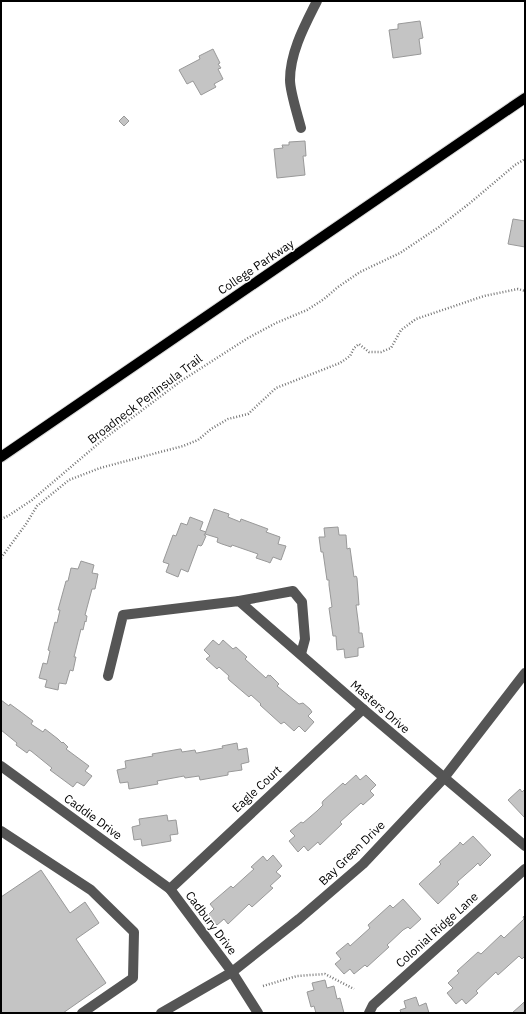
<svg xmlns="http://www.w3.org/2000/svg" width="526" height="1014" font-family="'IBM Plex Sans',sans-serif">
	<rect width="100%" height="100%" fill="#fff"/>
	<!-- building -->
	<g fill="#c4c4c4" stroke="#999">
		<polygon points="420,21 423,38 419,39 421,54 393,58 389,30 398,29 398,24"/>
		<polygon points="213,49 220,63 218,64 221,68 218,69 223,79 214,84 216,87 201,95 193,81 187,84 179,70 200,59 199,56"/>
		<polygon points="124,116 129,121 124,126 119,121"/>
		<polygon points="305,141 306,156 303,156 305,175 277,178 274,149 283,148 282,145 289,145 289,142"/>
		<polygon points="513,219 525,221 525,247 508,244"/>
		<polygon points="214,509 229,514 228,517 238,521 240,522 241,519 268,529 266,532 280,537 278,544 286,546 281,560 273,557 270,563 268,562 256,558 258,554 232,545 231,547 222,544 217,542 218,538 205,534"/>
		<polygon points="190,517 203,522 200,530 206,532 204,535 206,536 202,545 201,546 198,545 188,572 181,569 178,577 166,572 169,564 163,562 173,535 176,536 181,523 187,525"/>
		<polygon points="338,527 339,535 346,535 347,549 350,548 354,577 356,576 357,578 359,605 356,605 359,628 359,633 362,633 364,647 358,648 358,656 345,658 344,649 337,650 336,636 333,636 329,608 332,607 329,585 329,580 327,580 323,552 321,552 319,537 325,537 324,528"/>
		<polygon points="81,561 94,565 92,573 98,574 95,589 92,589 85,615 87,616 86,622 85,621 83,630 81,629 74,657 76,657 73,671 70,670 66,684 59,683 58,690 45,687 47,680 39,678 43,663 47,664 50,651 48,650 55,622 57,623 60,610 58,610 66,581 68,581 71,568 78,569"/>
		<polygon points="213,640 219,645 223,640 233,649 236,647 247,657 245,659 266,678 268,675 270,676 270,675 279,684 277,686 283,691 299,704 303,703 310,709 312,712 308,716 314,722 305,732 299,726 294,731 284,722 281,724 260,705 261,704 251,695 249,697 229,680 228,678 229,676 219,667 217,669 206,659 210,656 204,650"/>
		<polygon points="1,700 9,706 10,704 21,712 33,721 31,724 43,732 45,729 58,739 62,743 63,742 68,747 66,749 89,766 85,771 92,776 84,786 77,782 73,787 50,770 52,768 31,751 29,750 27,753 16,745 17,743 1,730"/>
		<polygon points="237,743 238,750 247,748 249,762 241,764 242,770 228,772 228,775 200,780 199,776 185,778 184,776 157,781 158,784 129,789 128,782 120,783 117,770 126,768 125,761 153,756 152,754 180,749 181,749 182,752 195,750 196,753 197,753 223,748 222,746"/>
		<polygon points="356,775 360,780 366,775 376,785 370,791 374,795 363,805 361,803 340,822 342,824 320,845 318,842 308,851 304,846 298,852 289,841 295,836 290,831 301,822 303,823 317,811 323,805 322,803 323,801 343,783 345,785"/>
		<polygon points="520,789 522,792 525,789 525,818 508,800"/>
		<polygon points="167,815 168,821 176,820 178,834 170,835 171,841 142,846 141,839 134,840 132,827 140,825 139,819"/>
		<polygon points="473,836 491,855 480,866 478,863 474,867 457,882 459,884 438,904 419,884 441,864 439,862 459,844 460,842 463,845"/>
		<polygon points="273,855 282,866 276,872 281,876 270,886 273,888 252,907 249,904 228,924 224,919 217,925 208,915 214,909 210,904 231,886 233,888 245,877 254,869 251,867 263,856 267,861"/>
		<polygon points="41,870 70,913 85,902 99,923 76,939 106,983 63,1013 1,1013 1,897"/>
		<polygon points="403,899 421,919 410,929 408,927 403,930 387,945 389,947 367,967 365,965 354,974 350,969 344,974 335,964 341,959 336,953 348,943 350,946 370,928 368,925 389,906 390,905 393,908"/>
		<polygon points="525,915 525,956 522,959 519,956 498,975 496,972 476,991 478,993 466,1004 462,999 456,1004 447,993 453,988 448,983 459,973 457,971 478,952 481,954 501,935 504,938 523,920 524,919 523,917"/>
		<polygon points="325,980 327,988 334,986 337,999 340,998 344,1013 316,1013 314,1006 311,1007 307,992 314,990 312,983"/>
		<polygon points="416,997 419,1006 426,1003 429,1013 401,1013 400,1010 406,1008 404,1001"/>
		<polygon points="524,1002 525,1013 512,1013 521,1005"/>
	</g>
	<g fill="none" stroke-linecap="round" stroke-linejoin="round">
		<!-- major casing -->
		<g stroke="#dbdbdb" stroke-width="12">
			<polyline id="major" points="1,457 525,98"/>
		</g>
		<!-- path -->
		<g stroke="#777" stroke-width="2.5" stroke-dasharray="1 2" stroke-linecap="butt">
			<polyline points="1,519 8,516 32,500 105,438 181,381 248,338 276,323 307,310 324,299 338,287 360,272 400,253 439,227 470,203 515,165 525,159"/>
			<polyline points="1,558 26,524 37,506 69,480 100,468 183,446 198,440 211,429 228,419 248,414 276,388 340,363 350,356 354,348 359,344 369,352 381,352 391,348 401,330 416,319 484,296 518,289 525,291"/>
			<polyline points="263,986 297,976 325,974 354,989"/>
		</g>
		<!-- minor -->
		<g stroke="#555" stroke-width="10">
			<path d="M 301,128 C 298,116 290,92 290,80 C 290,52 305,25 317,1"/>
			<polyline points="239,601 293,591 302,602 305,639 301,654"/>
			<polyline points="108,676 123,615 239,601 363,709 525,846"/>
			<polyline points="1,766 170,889 232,972 258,1013"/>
			<polyline points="1,831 91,890 134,932 133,978 82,1013"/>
			<polyline points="170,889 363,709"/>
			<polyline points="161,1013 232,972 299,919 363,864 444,778 525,673"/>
			<polyline points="369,1013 373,1005 525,869"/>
		</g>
		<!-- major -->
		<use href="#major" stroke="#000" stroke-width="10"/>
	</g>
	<g text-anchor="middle" stroke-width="3" stroke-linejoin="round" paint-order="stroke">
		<!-- street labels -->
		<g font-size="12" fill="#000" stroke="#fff">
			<text transform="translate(256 267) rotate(-34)" y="4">College Parkway</text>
			<text transform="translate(145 399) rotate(-37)" y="4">Broadneck Peninsula Trail</text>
			<text transform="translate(380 707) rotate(41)" y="4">Masters Drive</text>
			<text transform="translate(257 789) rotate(-43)" y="4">Eagle Court</text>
			<text transform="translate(93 817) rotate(36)" y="4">Caddie Drive</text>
			<text transform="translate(352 853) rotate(-44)" y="4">Bay Green Drive</text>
			<text transform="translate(211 923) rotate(53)" y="4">Cadbury Drive</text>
			<text transform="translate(437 930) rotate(-42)" y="4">Colonial Ridge Lane</text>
		</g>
	</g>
	<!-- border -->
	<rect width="526" height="1014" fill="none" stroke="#000000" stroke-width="4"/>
</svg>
